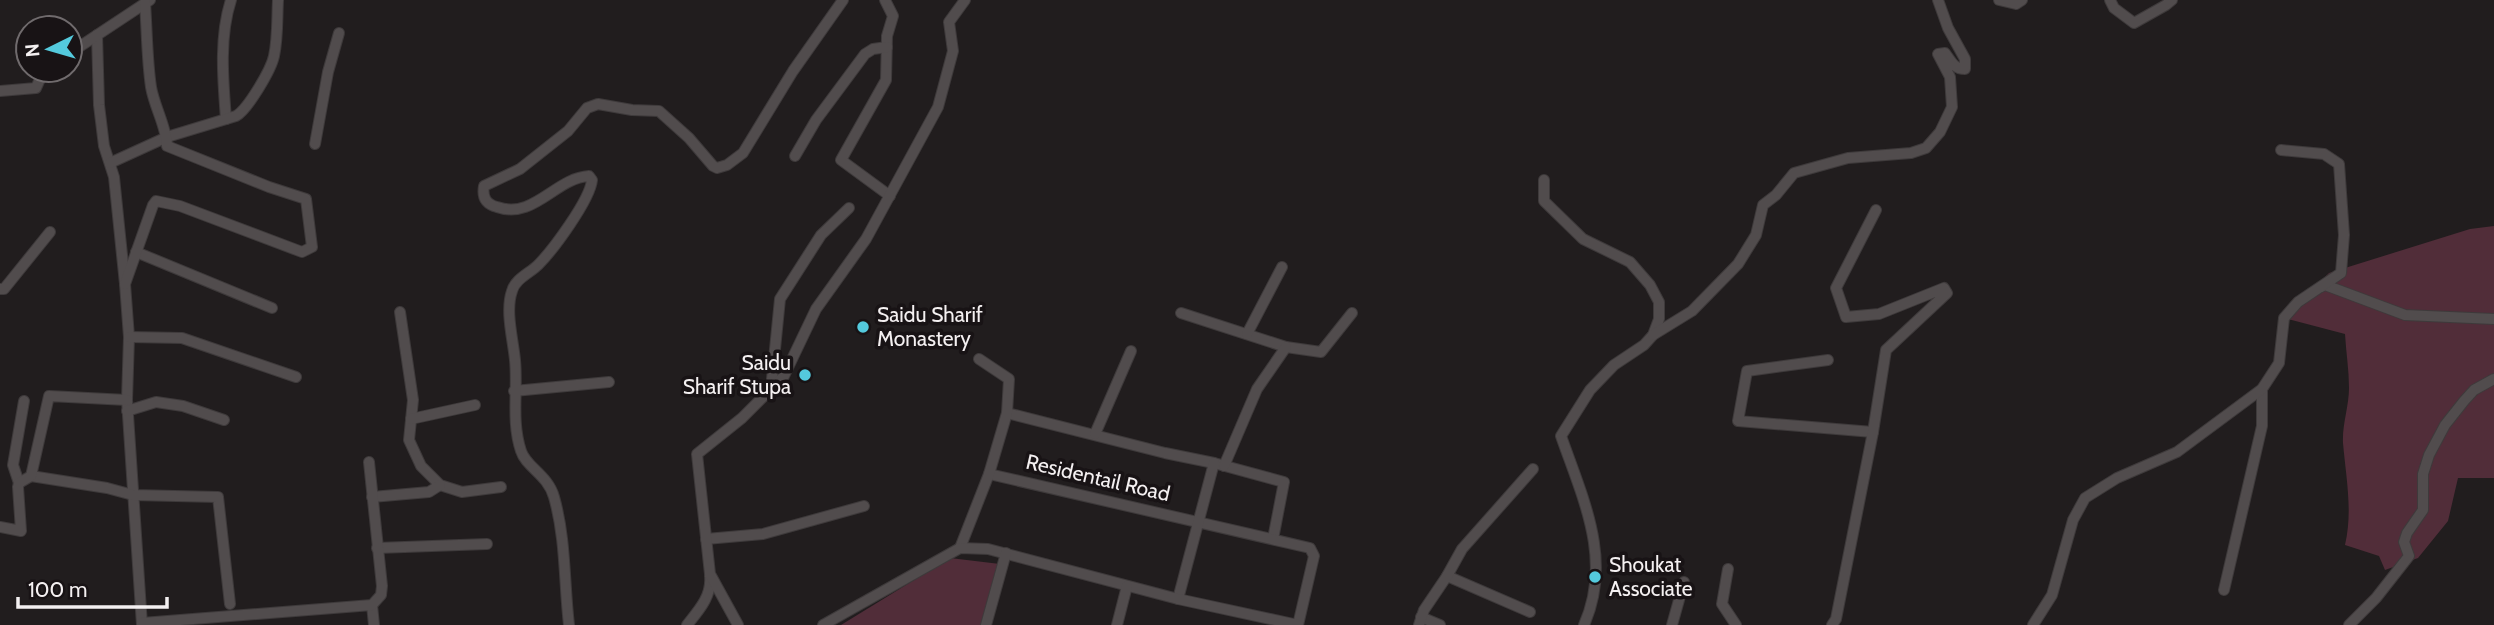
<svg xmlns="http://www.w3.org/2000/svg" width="2494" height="625" font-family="Cabin,sans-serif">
	<rect width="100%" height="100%" fill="#211d1e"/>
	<!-- green -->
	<g fill="#512d39">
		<path d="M 2494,226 L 2494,478 L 2458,478 L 2448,521 L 2418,558 L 2385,570 L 2379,556 L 2345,545 C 2353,510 2346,478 2343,443 C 2342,425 2349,406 2349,388 C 2349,370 2346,352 2345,334 L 2284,318 L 2329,273 L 2470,229 Z"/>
		<polygon points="950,558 1000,564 981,625 841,625"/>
	</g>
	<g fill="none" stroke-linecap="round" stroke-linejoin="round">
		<!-- minor casing -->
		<g stroke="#3e3a3b" stroke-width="12">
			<g id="minor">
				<polyline points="885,0 893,16 887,36 886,80 841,160 890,196"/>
				<polyline points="1999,0 2016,4 2022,0"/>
				<polyline points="2110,0 2114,8 2134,23 2166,5 2172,0"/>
				<polyline points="97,35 99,105 104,146 114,177 125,284 129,337 127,400 142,625"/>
				<polyline points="70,53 150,0"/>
				<polyline points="0,91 36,88 44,70"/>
				<path d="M 226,119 C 223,80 219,37 231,0"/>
				<polyline points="315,144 328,72 339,33"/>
				<polyline points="795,156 816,120 865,54 873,49 887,47"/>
				<path d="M 110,163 L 167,137 L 236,116 C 248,109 271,70 274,56 C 278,38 277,18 278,0"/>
				<path d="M 1544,180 L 1544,201 L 1583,239 L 1630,262 L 1650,285 L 1659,302 L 1659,319 L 1653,335 L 1644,345 L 1614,365 L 1590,390 L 1561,436 C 1583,499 1613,560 1584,625"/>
				<polyline points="136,252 272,308"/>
				<path d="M 125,284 L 153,205 L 156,201 L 180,206 L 302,252 L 312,247 L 306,199 L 269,187 L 167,146 C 167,128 154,106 151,87 C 147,60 147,31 145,3"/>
				<polyline points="2321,287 2325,285 2405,315 2494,319"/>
				<polyline points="0,289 4,289 50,232"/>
				<polyline points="400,312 413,400 409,440 421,466 440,485 462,492 501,487"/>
				<polyline points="1181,313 1286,347 1321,352 1352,313"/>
				<polyline points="1247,334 1282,267"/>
				<path d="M 1653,335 L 1692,311 L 1738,264 L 1756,235 L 1763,205 L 1776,195 L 1794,173 L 1848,158 L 1911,153 L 1926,148 L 1940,132 L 1952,107 L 1950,77 L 1938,54 L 1945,53 C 1951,61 1954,69 1965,69 L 1965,59 L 1948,28 L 1938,0"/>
				<polyline points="129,337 182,338 296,377"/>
				<polyline points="1828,360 1747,371 1738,421 1873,432"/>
				<polyline points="771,389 780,299 821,235 849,208"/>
				<polyline points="514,391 609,382"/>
				<polyline points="127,411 156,402 183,406 224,420"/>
				<polyline points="1007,413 1165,453 1214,463 1284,482 1273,539"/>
				<polyline points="411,419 475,405"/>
				<polyline points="1095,434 1131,351"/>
				<polyline points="1224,466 1257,389 1286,347"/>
				<polyline points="989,474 1310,548 1314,556 1298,625"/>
				<polyline points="31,476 107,488 133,495 218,497 230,604"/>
				<polyline points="19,483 13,465 24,401"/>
				<polyline points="372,497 429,492 440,485"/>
				<polyline points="0,527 21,531 18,487 19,483 31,476 49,396 127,400"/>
				<polyline points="706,539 763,534 864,506"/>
				<polyline points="377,548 487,544"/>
				<polyline points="960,548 989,474 1007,413 1009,379 979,359"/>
				<polyline points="1728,569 1722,604 1736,625"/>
				<polyline points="1447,576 1530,612"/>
				<polyline points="2224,590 2262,426 2262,389"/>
				<polyline points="1178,599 1214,463"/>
				<polyline points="372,605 374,625"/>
				<polyline points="1421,617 1440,625"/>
				<polyline points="142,623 372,605 381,595 382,586 369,462"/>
				<path d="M 569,625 C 564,583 566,539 554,497 C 548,475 526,467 521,451 C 511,421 518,390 515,360 C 513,339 505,311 512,291 C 515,279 530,273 538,265 C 553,250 590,200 592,180 L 589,176 C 555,178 534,220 497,207 C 486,204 482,197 484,186 L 520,169 L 568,131 L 587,108 L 598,104 L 632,110 L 659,111 L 689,138 L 713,166 L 717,168 L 727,165 L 743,153 L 793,71 L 843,0"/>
				<path d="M 687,625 C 699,610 712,596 710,576"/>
				<polyline points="738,625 710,574 697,454 742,418 784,376 816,309 866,239 938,107 953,51 949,22 965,0"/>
				<polyline points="823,625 960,548 988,549 1178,599 1298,625"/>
				<polyline points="986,625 1006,553"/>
				<polyline points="1117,625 1127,586"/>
				<polyline points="1419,625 1424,610 1447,576 1462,549 1533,469"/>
				<polyline points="1672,625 1684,582"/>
				<polyline points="1832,625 1836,619 1873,432 1886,350 1947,293 1944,288 1879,314 1846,317 1836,288 1876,210"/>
				<polyline points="2033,625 2052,595 2073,520 2085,498 2117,478 2177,452 2262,389 2279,363 2284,318 2298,302 2341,273 2344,235 2339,164 2324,154 2281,150"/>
				<polyline points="2349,625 2376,598 2409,556 2404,542 2407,533 2423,510 2423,474 2429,455 2445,425 2464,401 2474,390 2494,379"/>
			</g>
		</g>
		<!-- minor -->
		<use href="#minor" stroke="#514c4d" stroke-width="10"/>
	</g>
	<!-- markers -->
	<g fill="#54cadd" stroke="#181315" stroke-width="2.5">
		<circle cx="863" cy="327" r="7"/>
		<circle cx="805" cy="375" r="7"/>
		<circle cx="1595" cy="577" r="7"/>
	</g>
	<g text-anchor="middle" stroke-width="7" stroke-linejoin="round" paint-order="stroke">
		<!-- poi labels -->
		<g font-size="21" fill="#f4f0f1" stroke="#181315" text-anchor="start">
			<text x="877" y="322">Saidu Sharif<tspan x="877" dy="24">Monastery</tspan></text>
			<text x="791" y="370" text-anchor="end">Saidu<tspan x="791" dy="24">Sharif Stupa</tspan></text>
			<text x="1609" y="572">Shoukat<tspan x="1609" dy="24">Associate</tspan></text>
		</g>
		<!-- street labels -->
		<g font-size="21" fill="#f4f0f1" stroke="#181315">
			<text transform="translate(1098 478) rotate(13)" y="7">Residentail Road</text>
		</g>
	</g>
	<!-- north arrow -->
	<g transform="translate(49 49) rotate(265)"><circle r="33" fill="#181315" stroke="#706b6d" stroke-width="2"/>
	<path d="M0-5L12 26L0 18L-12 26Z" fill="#54cadd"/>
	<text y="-10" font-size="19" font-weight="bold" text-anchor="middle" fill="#f4f0f1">N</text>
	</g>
	<!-- scale -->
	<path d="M18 597v10h149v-10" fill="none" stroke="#f4f0f1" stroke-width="3.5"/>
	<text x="28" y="597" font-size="21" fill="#f4f0f1" stroke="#181315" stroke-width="5" paint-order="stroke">100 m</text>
</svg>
